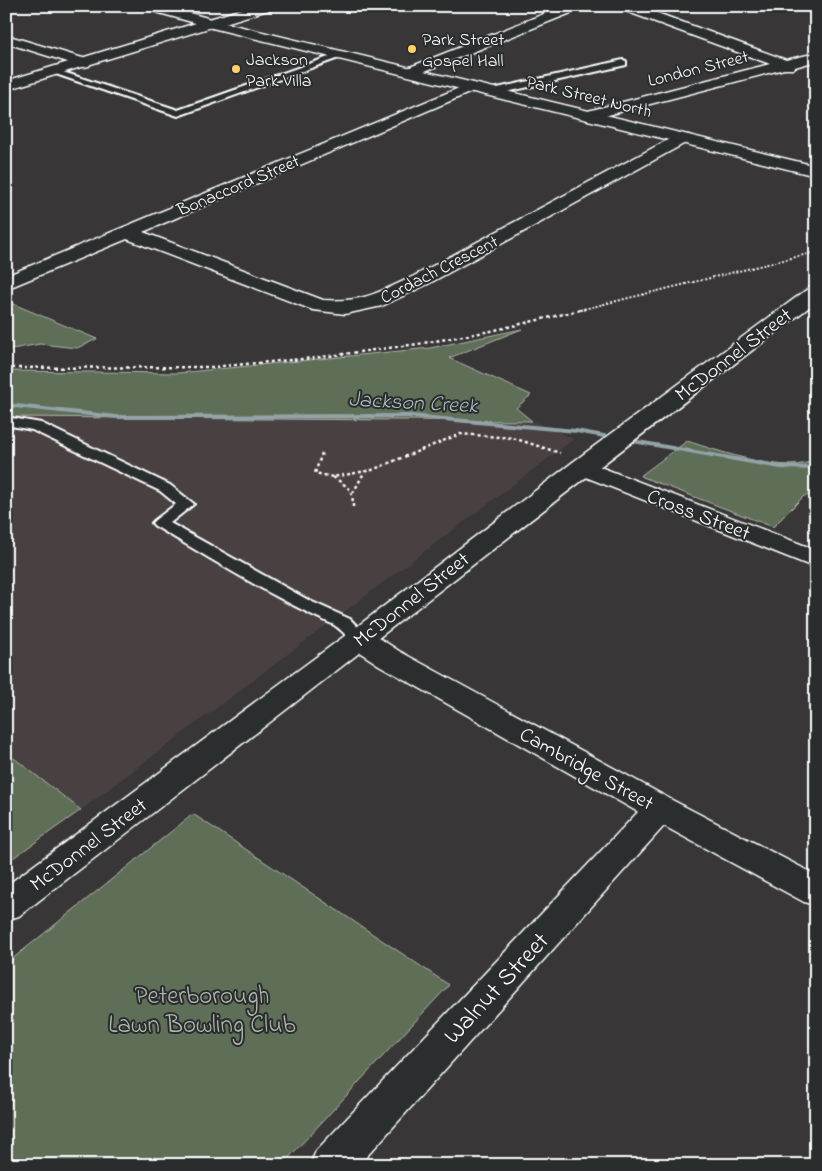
<svg xmlns="http://www.w3.org/2000/svg" width="822" height="1171" font-family="'Indie Flower',sans-serif">
	<rect width="100%" height="100%" fill="#383637"/>
	<filter id="ink" filterUnits="userSpaceOnUse"><feTurbulence type="fractalNoise" baseFrequency=".02" numOctaves="2"/><feDisplacementMap in="SourceGraphic" scale="10" xChannelSelector="R" yChannelSelector="G"/><feConvolveMatrix kernelMatrix="1 2 1 2 8 2 1 2 1" color-interpolation-filters="sRGB"/></filter>
	<g filter="url(#ink)">
		<!-- built -->
		<polygon fill="#484142" points="6,417 532,421 574,439 81,810 6,752"/>
		<!-- green -->
		<g fill="#5f6e57" stroke="#afb6ab">
			<polygon points="11,303 97,339 77,348 40,344 6,350 6,305"/>
			<polygon points="522,329 449,358 531,395 516,408 532,421 6,417 6,371 178,373 430,348"/>
			<path d="M 687,441 C 713,449 794,478 816,458 L 816,495 L 804,496 L 773,527 L 640,476 Z"/>
			<polygon points="6,752 81,810 6,863"/>
			<polygon points="193,814 449,985 282,1165 6,1165 6,964"/>
		</g>
		<g fill="none" stroke-linecap="round" stroke-linejoin="round">
			<!-- stream -->
			<polygon fill="#93a4a9" fill-rule="evenodd" points="6,403 117,415 410,414 576,429 780,465 816,466 816,470 780,469 576,433 410,418 117,419 6,407"/>
			<!-- service casing -->
			<g stroke="#fff" stroke-width="4">
				<g id="service">
					<polygon points="340,53 347,55 178,116 50,72 57,70 178,110"/>
					<polygon points="623,60 626,61 626,65 493,95 489,92 493,89"/>
					<path d="M 6,417 L 41,423 L 170,485 L 194,504 L 170,523 L 310,601 L 350,619 L 369,639 L 366,643 C 351,647 345,630 332,624 C 270,596 213,560 155,526 L 152,523 L 155,520 L 176,504 L 160,491 L 32,430 L 6,425 Z"/>
				</g>
			</g>
			<!-- minor casing -->
			<g stroke="#fff" stroke-width="3">
				<g id="minor">
					<polygon points="144,6 165,6 218,21 220,24 213,28 145,9"/>
					<polygon points="564,6 582,6 581,9 415,75 405,75 403,72 405,69"/>
					<polygon points="619,6 638,6 786,60 816,53 816,61 795,67 793,69 784,69 589,120 584,118 581,115 584,112 770,64 620,9"/>
					<polygon points="6,35 89,60 91,63 89,66 84,67 6,43"/>
					<path d="M 471,83 L 476,84 L 478,87 L 476,90 L 143,232 L 323,300 C 362,303 380,292 414,276 L 677,135 L 689,135 L 691,138 L 689,141 L 428,284 L 382,306 L 345,314 L 313,310 L 127,239 L 6,289 L 6,276 Z"/>
					<polygon points="582,460 816,550 816,568 573,472 570,467 573,462"/>
					<polygon points="360,630 370,632 399,651 672,800 816,875 816,906 804,902 664,826 359,1165 310,1165 316,1151 638,812 379,665 350,646 346,639 350,632"/>
				</g>
			</g>
			<!-- tertiary casing -->
			<g stroke="#fff" stroke-width="3">
				<g id="tertiary">
					<polygon points="213,20 816,166 816,176 208,27 206,24 208,21"/>
					<path d="M 816,286 L 816,302 C 548,504 285,712 19,916 L 6,920 L 6,886 L 350,632 L 573,462 L 809,288 Z"/>
				</g>
			</g>
			<!-- secondary casing -->
			<g stroke="#fff" stroke-width="3">
				<polygon id="secondary" points="252,6 272,6 271,9 6,90 6,81"/>
			</g>
			<!-- path-far1 -->
			<polyline stroke="#fff" stroke-width="2" stroke-dasharray="2 2" stroke-linecap="butt" points="580,310 816,252"/>
			<!-- path -->
			<g stroke="#fff" stroke-width="2.5" stroke-dasharray="3 3" stroke-linecap="butt">
				<polyline points="6,368 212,367 314,358 418,344 491,331 585,309"/>
				<polyline points="322,453 315,473 333,477 372,470 460,434 513,438 560,453"/>
				<path d="M 333,477 C 348,487 353,488 353,507"/>
				<polyline points="353,493 365,471"/>
			</g>
			<!-- service -->
			<use href="#service" fill="#2a2d2e" fill-rule="evenodd"/>
			<!-- minor -->
			<use href="#minor" fill="#2a2d2e" fill-rule="evenodd"/>
			<!-- tertiary -->
			<use href="#tertiary" fill="#2a2d2e" fill-rule="evenodd"/>
			<!-- secondary -->
			<use href="#secondary" fill="#2a2d2e" fill-rule="evenodd"/>
		</g>
	</g>
	<!-- markers -->
	<g fill="#ffd166" stroke="#2a2d2e" stroke-width="2">
		<circle cx="412" cy="49" r="5"/>
		<circle cx="236" cy="69" r="5"/>
	</g>
	<g text-anchor="middle" stroke-width="4" stroke-linejoin="round" paint-order="stroke">
		<!-- far-poi labels -->
		<g font-size="18" fill="#fff" stroke="#2a2d2e" text-anchor="start">
			<text x="422" y="45">Park Street<tspan x="422" dy="21">Gospel Hall</tspan></text>
			<text x="246" y="65">Jackson<tspan x="246" dy="21">Park Villa</tspan></text>
		</g>
		<!-- far-street labels -->
		<g font-size="18" fill="#fff" stroke="#2a2d2e">
			<text transform="translate(698 68) rotate(-14)" y="6">London Street</text>
			<text transform="translate(589 96) rotate(14)" y="6">Park Street North</text>
			<text transform="translate(238 185) rotate(-23)" y="6">Bonaccord Street</text>
			<text transform="translate(439 269) rotate(-27)" y="6">Cordach Crescent</text>
		</g>
		<!-- street labels -->
		<g font-size="21" fill="#fff" stroke="#2a2d2e">
			<text transform="translate(733 354) rotate(-37)" y="7">McDonnel Street</text>
			<text transform="translate(699 514) rotate(21)" y="7">Cross Street</text>
			<text transform="translate(411 599) rotate(-38)" y="7">McDonnel Street</text>
			<text transform="translate(587 768) rotate(29)" y="7">Cambridge Street</text>
			<text transform="translate(88 844) rotate(-37)" y="7">McDonnel Street</text>
		</g>
		<!-- water labels -->
		<g font-size="22" font-style="italic" fill="#aebbbe" stroke="#2a2d2e">
			<text transform="translate(413 401) rotate(3)" y="8">Jackson Creek</text>
		</g>
		<!-- near-street labels -->
		<g font-size="25" fill="#fff" stroke="#2a2d2e">
			<text transform="translate(495 987) rotate(-47)" y="9">Walnut Street</text>
		</g>
		<!-- near-park labels -->
		<g font-size="25" fill="#afb6ab" stroke="#2a2d2e">
			<text x="202" y="1003">Peterborough<tspan x="202" dy="29">Lawn Bowling Club</tspan></text>
		</g>
	</g>
	<!-- margin -->
	<rect width="822" height="1171" fill="none" stroke="#2a2d2e" stroke-width="25"/>
	<rect x="12" y="12" width="797" height="1146" fill="none" stroke="#fff" stroke-width="2" filter="url(#ink)"/>
</svg>
